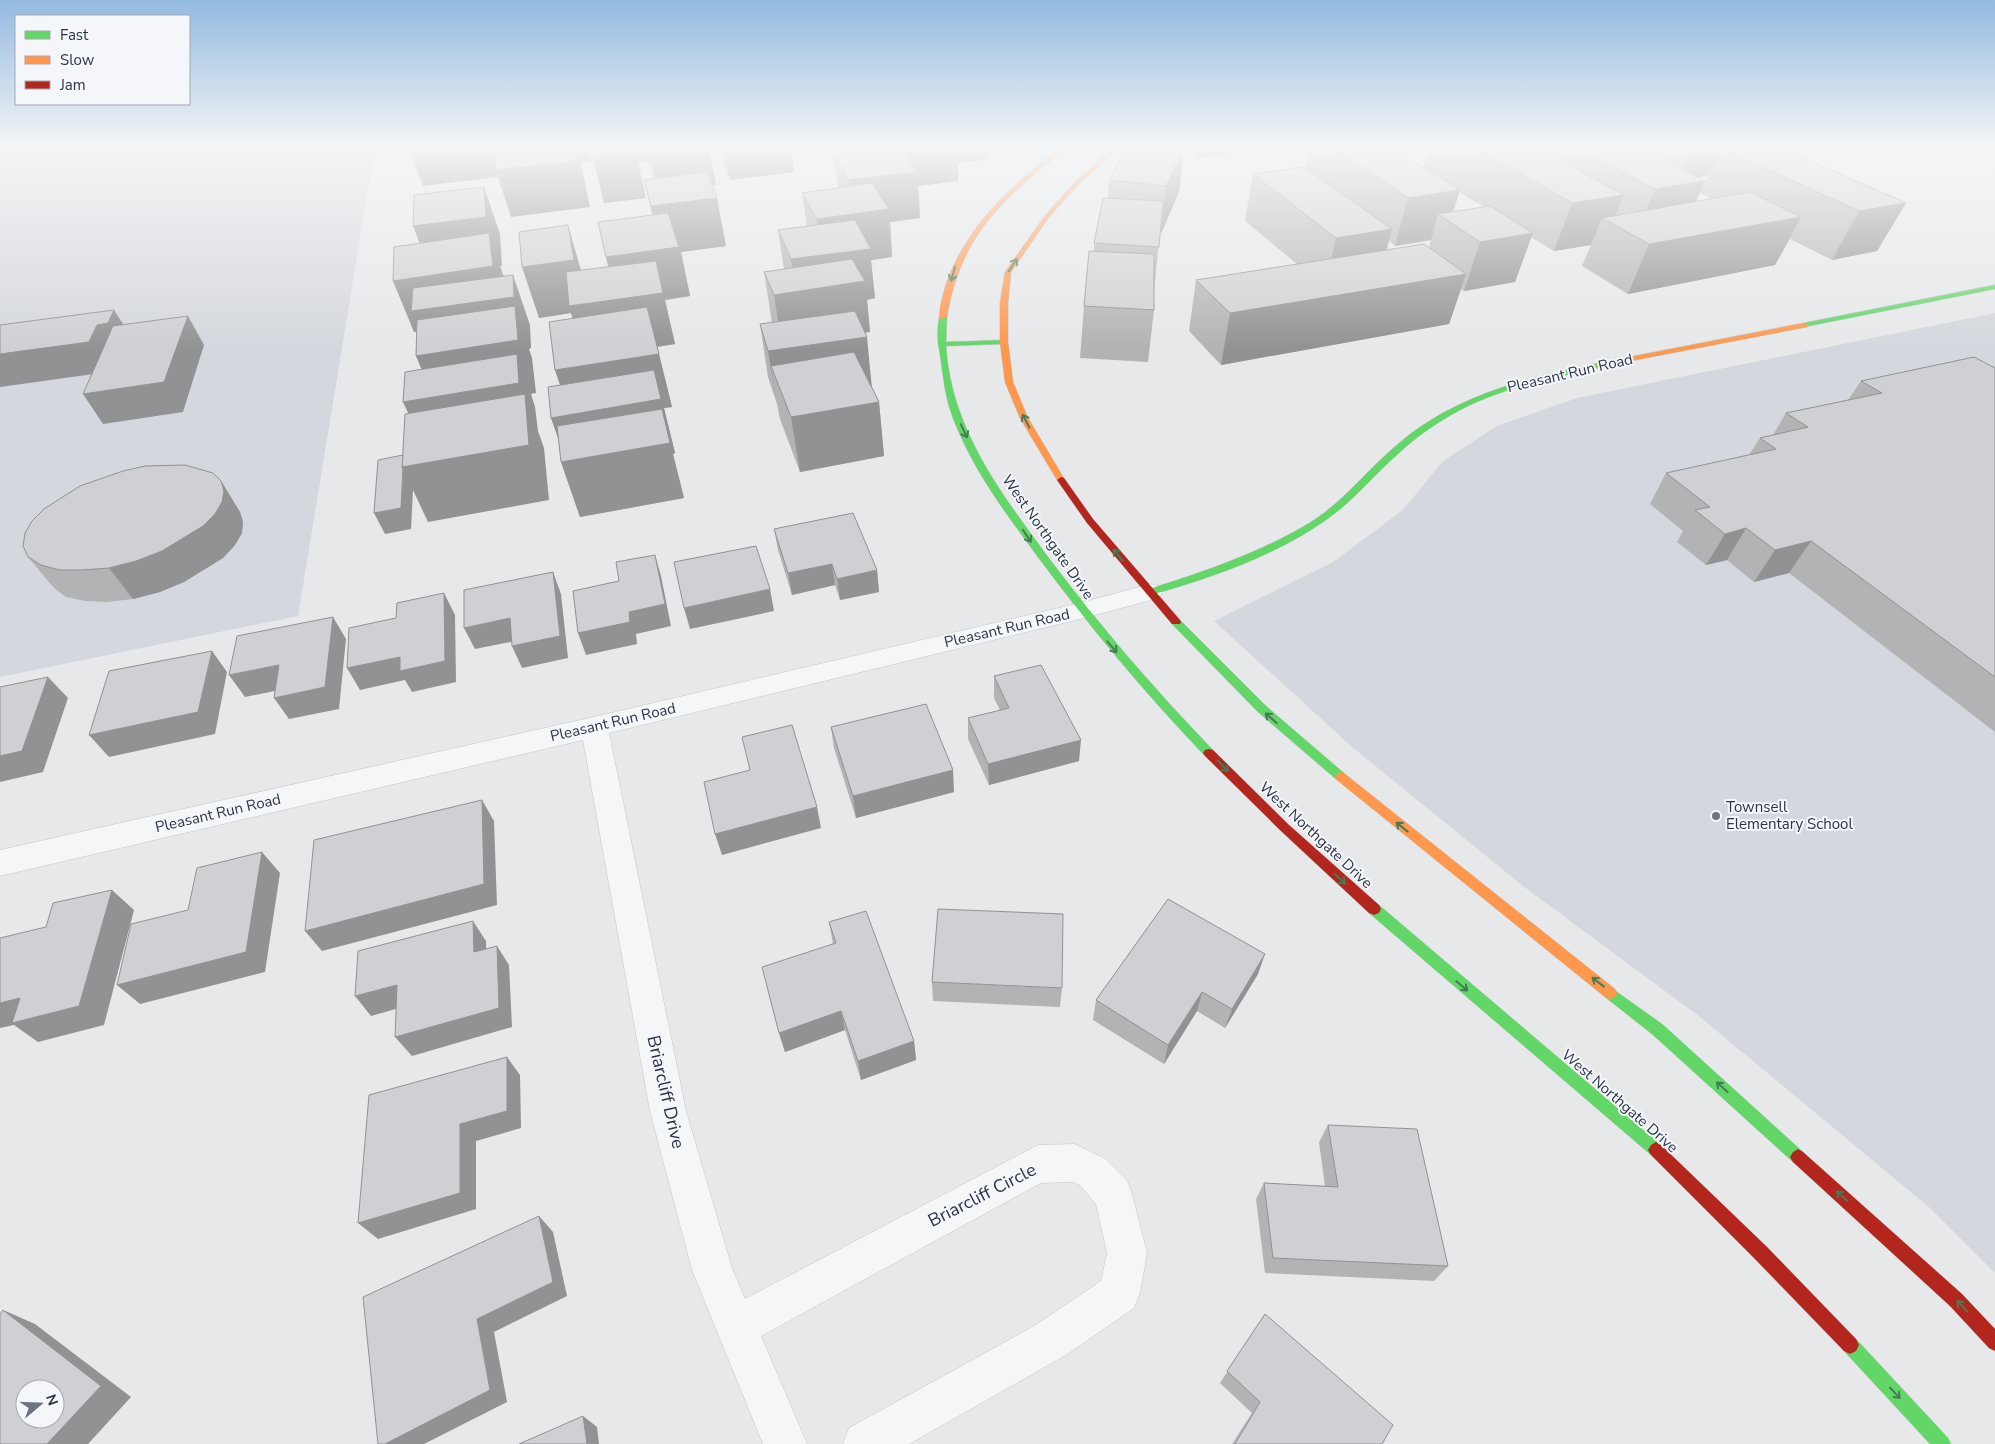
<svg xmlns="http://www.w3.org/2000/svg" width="1995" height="1444" font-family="'Nunito Sans',sans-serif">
	<rect width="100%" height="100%" fill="#e6e8ea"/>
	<!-- built -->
	<g fill="#d4d7dd">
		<polygon points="0,147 375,147 298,616 0,677"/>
		<polygon points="1995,313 1995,1273 1930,1208 1700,1017 1523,886 1351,746 1214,621 1333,562 1403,510 1443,461 1497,426 1577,398"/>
	</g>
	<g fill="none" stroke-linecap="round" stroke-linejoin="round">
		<!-- street casing -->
		<g stroke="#c4c6c8" stroke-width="1">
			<polygon id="street" points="1150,584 1159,586 1162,592 1159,598 1080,619 609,733 686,1111 732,1268 745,1299 1038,1145 1074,1144 1106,1159 1127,1180 1132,1194 1147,1253 1140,1293 1134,1308 1066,1355 909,1444 843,1444 849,1428 1036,1325 1101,1281 1107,1253 1096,1204 1080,1185 1072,1182 1041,1183 761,1336 807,1444 763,1444 692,1270 650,1111 583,740 0,876 0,850 594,717 1080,603"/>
		</g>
		<!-- fast casing -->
		<g stroke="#c4c6c8" stroke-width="1">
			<g id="fast">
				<polygon points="1995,285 1995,289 1804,327 1800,325 1804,323"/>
				<path d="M 940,315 L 947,317 L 946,342 L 1004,340 L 1008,342 L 1004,344 L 946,346 C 951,429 1001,493 1048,557 C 1099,625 1154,689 1213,750 L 1215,753 L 1213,756 L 1205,756 C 1144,692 1088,625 1035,553 C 1004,511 972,468 953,418 C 944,395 943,372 939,348 C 937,340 937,324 940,315 Z"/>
				<path d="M 1599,363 L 1603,365 L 1602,367 C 1550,379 1497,388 1451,415 C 1432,426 1415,438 1399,453 C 1375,474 1355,499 1330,517 C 1280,554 1209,579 1150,595 L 1145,592 L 1146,590 C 1203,572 1260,553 1311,522 C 1346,500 1371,465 1404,439 C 1460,394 1530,377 1599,363 Z"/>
				<polygon points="1176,619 1180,620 1266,706 1345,774 1347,777 1345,780 1337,780 1258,712 1172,624 1171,622 1172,620"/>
				<polygon points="1374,903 1379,905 1661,1145 1664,1150 1661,1155 1656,1158 1651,1155 1369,913 1367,909 1369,905"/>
				<polygon points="1610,987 1662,1024 1803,1152 1806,1157 1803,1162 1798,1165 1793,1162 1652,1034 1605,997 1603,993 1605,989"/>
				<polygon points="1850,1336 1856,1339 1948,1438 1951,1444 1930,1444 1844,1351 1841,1345 1844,1339"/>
			</g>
		</g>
		<!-- slow casing -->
		<g stroke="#c4c6c8" stroke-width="1">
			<g id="slow">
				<path d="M 1060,147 L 1067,147 C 1054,159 1039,170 1026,182 C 981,221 957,258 947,317 L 940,319 C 938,308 944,292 947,281 C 968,224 1013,184 1060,147 Z"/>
				<polygon points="1114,147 1121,147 1077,186 1050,216 1011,272 1008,303 1008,342 1013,382 1028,418 1065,480 1061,483 1057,480 1020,418 1005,382 1000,342 1000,303 1005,272 1046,214 1073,184"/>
				<polygon points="1804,323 1808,325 1807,327 1599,367 1595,365 1599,363"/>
				<polygon points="1341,772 1345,774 1615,989 1617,993 1615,997 1610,999 1605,997 1337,780 1335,777 1337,774"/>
			</g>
		</g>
		<!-- jam casing -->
		<g stroke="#c4c6c8" stroke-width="1">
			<g id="jam">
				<polygon points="1061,477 1064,478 1093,519 1180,620 1181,622 1180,624 1172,624 1087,523 1057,480"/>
				<polygon points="1209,749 1213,750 1289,825 1379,905 1381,909 1379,913 1374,915 1369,913 1281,831 1205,756 1203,753 1205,750"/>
				<polygon points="1656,1142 1661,1145 1767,1247 1856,1339 1859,1345 1856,1351 1850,1354 1844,1351 1755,1259 1651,1155 1648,1150 1651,1145"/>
				<polygon points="1798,1149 1803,1152 1962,1294 1995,1329 1995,1351 1989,1348 1950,1306 1793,1162 1790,1157 1793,1152"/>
			</g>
		</g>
		<!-- street -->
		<use href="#street" fill="#f5f6f7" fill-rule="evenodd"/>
		<!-- fast -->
		<use href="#fast" fill="#63d668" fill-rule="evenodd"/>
		<!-- slow -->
		<use href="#slow" fill="#ff974d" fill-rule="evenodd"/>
		<!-- jam -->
		<use href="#jam" fill="#b3261e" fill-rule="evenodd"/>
	</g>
	<!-- wall -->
	<g fill="#b1b3b5" fill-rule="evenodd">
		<polygon points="590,147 718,147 709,148 716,185 712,185 726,246 681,252 690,296 665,300 675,344 657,347 672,407 664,408 675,453 673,454 684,498 580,517 561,462 559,439 551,418 560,385 555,370 573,318 571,313 539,318 581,271 608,267 606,257 652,215 644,180 654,178 649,162 638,163 646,198 604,203"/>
		<polygon points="720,147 791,147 794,172 730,180 722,159"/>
		<polygon points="876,147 988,147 988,159 958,163 958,181 918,186 920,218 890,222 892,257 871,260 875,298 867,300 870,332 865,332 872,387 879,402 884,456 800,472 780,419 777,404 768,377 760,324 772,323 764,272 784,269 778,230 807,227 802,193 838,188 834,156 876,151"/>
		<polygon points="1184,147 1179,192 1160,234 1154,291 1154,310 1148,362 1080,358 1084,306 1094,251 1094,243 1108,198 1109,180"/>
		<polygon points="1185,147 1246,147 1245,151 1198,158"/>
		<path d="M 1278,147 L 1391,147 L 1423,167 L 1429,147 L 1779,147 L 1906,203 L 1877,251 L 1832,260 L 1790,239 L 1775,265 L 1628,294 L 1582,266 L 1591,245 L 1554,251 L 1531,237 L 1515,282 L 1464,291 L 1461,289 L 1449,324 L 1221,365 L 1189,331 L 1196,280 L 1297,264 L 1245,221 L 1253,174 L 1306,168 L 1310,148 L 1284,151 ZM 1708,176 L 1700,193 L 1711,199 L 1696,202 L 1705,181 L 1698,177 ZM 1459,192 L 1484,207 L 1453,212 ZM 1431,240 L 1429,248 L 1387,250 L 1389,241 L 1395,246 Z"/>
		<polygon points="1995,368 1995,732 1789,573 1754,582 1727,560 1706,565 1677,542 1683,531 1650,504 1666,473 1749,455 1760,438 1773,435 1786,413 1848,400 1861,381"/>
		<polygon points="221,481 240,512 243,522 242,533 235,545 223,558 184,582 160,592 133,599 107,602 85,601 66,597 54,588 28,557"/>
		<polygon points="774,529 877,570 879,592 840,600 835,585 792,595 778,550"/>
		<polygon points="994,676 1079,761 989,785 968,739 968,718 1000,710 994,698"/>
		<polygon points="831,727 954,792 856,818 834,748"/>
		<polygon points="829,922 914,1041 916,1060 861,1080 845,1030 785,1052 779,1033 833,944"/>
		<polygon points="1258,974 1225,1028 1197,1011 1164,1064 1093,1020 1096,1000"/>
		<polygon points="932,982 1062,988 1060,1007 933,1001"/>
		<polygon points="1328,1125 1448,1266 1434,1281 1265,1273 1256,1199 1264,1183 1325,1186 1319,1142"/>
		<polygon points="1265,1314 1382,1444 1232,1444 1252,1413 1220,1383"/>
	</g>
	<!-- shaded-wall -->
	<g fill="#909294">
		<polygon points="0,147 41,147 0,152"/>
		<polygon points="408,147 588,147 592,162 580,163 584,178 590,207 511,217 498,177 423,186"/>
		<polygon points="604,147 646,147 649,162 638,163 646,198 604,203 593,157"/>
		<polygon points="649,147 718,147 709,148 716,185 659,192"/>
		<polygon points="724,147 791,147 794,172 730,180"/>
		<polygon points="885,147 988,147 988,159 958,163 958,181 918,186 920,218 890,222 892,257 871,260 875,298 867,300 870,332 782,346 774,295 796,291 791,259 821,255 817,219 852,214 849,180 887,175"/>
		<polygon points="1184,147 1179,192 1161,234 1166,186"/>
		<polygon points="1199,147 1246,147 1245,151 1198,158"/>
		<polygon points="1284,147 1310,147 1310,148 1284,151"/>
		<polygon points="1692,147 1730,147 1721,148 1708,176 1677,181"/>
		<polygon points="1705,181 1684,228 1635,236 1655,189"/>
		<polygon points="484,187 500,234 502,266 500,266 506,283 513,275 530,325 531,348 529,349 532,358 536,393 531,394 535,407 538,431 544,448 549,500 428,522 413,490 411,529 385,534 374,513 402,467 428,456 403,402 433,397 416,356 419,331 414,332 393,281 432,275 413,226"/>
		<polygon points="1460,190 1450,222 1438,214 1431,240 1395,246 1408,198"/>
		<polygon points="1624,195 1612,224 1602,218 1591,245 1554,251 1572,203"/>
		<polygon points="717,198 726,246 681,252 690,296 665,300 675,344 584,357 571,313 539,318 522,267 568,225 582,274 617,299 606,257 661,249 651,206"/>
		<polygon points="1906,203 1877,251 1832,260 1859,211"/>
		<polygon points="1801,217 1775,265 1628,294 1649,244"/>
		<polygon points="1392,229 1379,278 1325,287 1336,238"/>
		<polygon points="1533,233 1515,282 1464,291 1480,242"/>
		<polygon points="1466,274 1449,324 1221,365 1230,313"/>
		<polygon points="114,310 132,338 108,372 0,387 0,354 97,325"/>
		<polygon points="188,316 204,345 183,412 103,424 83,394"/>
		<polygon points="867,337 872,390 771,366 777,404 768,351"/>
		<polygon points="659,354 672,407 664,408 675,453 673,454 684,498 580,517 561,462 566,461 551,418 570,414 555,370"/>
		<polygon points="879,402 884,456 800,472 791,417"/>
		<polygon points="221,481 240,512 243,522 242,533 235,545 223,558 184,582 160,592 133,599 109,568"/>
		<polygon points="1746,528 1727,560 1706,565 1725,534"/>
		<polygon points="1811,541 1789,573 1754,582 1775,550"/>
		<polygon points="655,555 661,576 671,626 636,634 637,644 586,655 578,633 629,612"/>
		<polygon points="832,564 835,585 792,595 788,573"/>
		<polygon points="877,570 879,592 840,600 837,579"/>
		<polygon points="553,572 561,594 568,658 522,668 512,646"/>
		<polygon points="770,589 774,611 690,629 684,608"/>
		<polygon points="444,593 455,615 456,682 412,692 405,680 360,690 347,668 400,657"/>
		<polygon points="333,617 346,639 339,709 289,719 274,698"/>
		<polygon points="510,618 520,640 475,649 464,628"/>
		<polygon points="212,651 227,672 215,734 109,757 89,735"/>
		<polygon points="279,665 294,687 245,697 229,675"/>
		<polygon points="48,677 68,698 43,772 0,782 0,756"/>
		<polygon points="1081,740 1079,761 989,785 988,764"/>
		<polygon points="953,770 954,792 856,818 853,796"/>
		<polygon points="482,800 494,821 497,905 322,951 305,931"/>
		<polygon points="817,807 821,828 722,855 715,834"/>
		<polygon points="262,852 280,873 265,972 140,1004 117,985"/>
		<polygon points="112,890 134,910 104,1025 38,1042 14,1025 0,1028 0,1003"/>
		<polygon points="473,921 486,941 487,972 474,952"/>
		<polygon points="497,946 509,965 512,1027 412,1056 395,1037"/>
		<polygon points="1265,954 1258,974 1225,1028 1232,1009"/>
		<polygon points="397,985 413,1004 371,1016 355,996"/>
		<polygon points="1202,992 1197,1011 1164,1064 1168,1045"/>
		<polygon points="841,1011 845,1030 785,1052 779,1033"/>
		<polygon points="914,1041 916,1060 861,1080 858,1061"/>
		<polygon points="507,1057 520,1075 521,1128 476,1141 476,1209 378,1239 358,1223 460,1124"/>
		<polygon points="539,1216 553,1232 567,1296 494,1332 507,1402 424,1444 385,1444 477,1319"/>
		<polygon points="3,1310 35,1324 131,1397 88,1444 47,1444"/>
		<polygon points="583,1416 597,1427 599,1444 587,1444"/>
	</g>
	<!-- building -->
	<g fill="#ced0d3" stroke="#909294" fill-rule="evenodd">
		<polygon points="495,147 575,147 577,161 496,170"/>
		<polygon points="590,147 634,147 636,152 593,157"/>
		<polygon points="1127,147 1184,147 1166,186 1109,180"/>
		<polygon points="1331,147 1391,147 1460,190 1408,198"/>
		<polygon points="1475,147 1535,147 1624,195 1572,203"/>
		<polygon points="1576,147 1638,147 1705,181 1655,189"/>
		<polygon points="1779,147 1906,203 1859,211 1721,148"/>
		<polygon points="901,148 917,172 849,180 834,156"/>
		<polygon points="1304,167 1392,229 1336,238 1253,174"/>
		<polygon points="707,172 717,198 651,206 644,180"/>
		<polygon points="872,183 889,209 817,219 802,193"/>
		<polygon points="484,187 486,217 413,226 414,195"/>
		<polygon points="1750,192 1801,217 1649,244 1602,218"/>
		<polygon points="1103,198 1163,201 1159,247 1094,243"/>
		<polygon points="1490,206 1533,233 1480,242 1438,214"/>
		<polygon points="668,213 679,247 606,257 598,222"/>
		<polygon points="855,220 871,249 791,259 778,230"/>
		<polygon points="568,225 574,260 522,267 519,232"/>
		<polygon points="489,233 493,266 393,281 394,247"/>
		<polygon points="1424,244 1466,274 1230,313 1196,280"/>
		<polygon points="1089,251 1154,254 1154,310 1084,306"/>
		<polygon points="852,259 865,281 774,295 764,272"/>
		<polygon points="656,261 663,293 569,306 566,272"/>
		<polygon points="513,275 514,297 411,311 413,288"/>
		<polygon points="515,306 518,340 416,356 417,320"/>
		<polygon points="647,307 659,354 555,370 549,322"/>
		<polygon points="114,310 108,323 97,325 89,342 0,354 0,325"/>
		<polygon points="855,311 867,337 768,351 760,324"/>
		<polygon points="188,316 164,382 83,394 113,326"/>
		<polygon points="854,352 879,402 791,417 771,366"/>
		<polygon points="517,354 519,383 403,402 405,372"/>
		<polygon points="1974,357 1995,368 1995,677 1811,541 1775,550 1746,528 1725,534 1695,510 1710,507 1666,473 1776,449 1760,438 1808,427 1786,413 1882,393 1861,381"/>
		<polygon points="654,370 661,399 551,418 548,387"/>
		<polygon points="525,394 529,445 402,467 405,414"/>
		<polygon points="662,409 670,443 561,462 557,426"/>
		<polygon points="403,455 402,467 403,469 401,508 374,513 378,460"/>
		<polygon points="185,465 213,473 221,481 224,491 222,502 215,514 203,526 162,551 136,561 109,568 82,570 59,570 41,565 28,557 23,546 25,533 32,521 44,509 80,486 123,471 145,466"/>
		<polygon points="853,513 877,570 837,579 832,564 788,573 774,529"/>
		<polygon points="756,546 770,589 684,608 674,562"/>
		<polygon points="655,555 665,604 629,612 630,622 578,633 573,591 619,581 616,562"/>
		<polygon points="553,572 560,636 512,646 510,618 464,628 464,590"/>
		<polygon points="444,593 445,661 400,671 400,657 347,668 349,628 396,618 397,603"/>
		<polygon points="333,617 325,687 274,698 279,665 229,675 237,636"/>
		<polygon points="212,651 198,712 89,735 109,671"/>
		<polygon points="1041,665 1081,740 988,764 968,718 1009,708 994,676"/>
		<polygon points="48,677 22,751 0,756 0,687"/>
		<polygon points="926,704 953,770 853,796 831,727"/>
		<polygon points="792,725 817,807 715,834 704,782 750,770 742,737"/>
		<polygon points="482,800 484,884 305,931 314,840"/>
		<polygon points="262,852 246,952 117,985 131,924 188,910 197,868"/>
		<polygon points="112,890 79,1006 12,1023 20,998 0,1003 0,938 46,927 53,903"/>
		<polygon points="1168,899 1265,954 1232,1009 1202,992 1168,1045 1096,1000"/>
		<polygon points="938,909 1063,914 1062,988 932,982"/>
		<polygon points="866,911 914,1041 858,1061 841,1011 779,1033 762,967 836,943 829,922"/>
		<polygon points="473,921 474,952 497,946 499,1008 395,1037 397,985 355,996 358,951"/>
		<polygon points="507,1057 507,1111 460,1124 460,1193 358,1223 369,1095"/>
		<polygon points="1328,1125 1417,1129 1448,1266 1273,1258 1264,1183 1338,1187"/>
		<polygon points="539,1216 553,1282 477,1319 490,1390 385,1444 378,1444 363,1297"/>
		<path d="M 3,1310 L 101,1386 L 47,1444 L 0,1444 L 0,1314 ZM 25,1389 L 55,1389 L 55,1419 L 25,1419 Z"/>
		<polygon points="1265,1314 1393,1425 1382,1444 1235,1444 1260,1402 1227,1371"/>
		<polygon points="583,1416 587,1444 519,1444"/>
	</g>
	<!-- one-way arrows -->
	<defs><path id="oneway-shaft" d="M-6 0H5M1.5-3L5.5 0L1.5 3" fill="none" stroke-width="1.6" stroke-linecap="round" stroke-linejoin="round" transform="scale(1.25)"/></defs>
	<g stroke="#447d55">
		<use href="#oneway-shaft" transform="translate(1013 265) rotate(-57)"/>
		<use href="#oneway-shaft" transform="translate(953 274) rotate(107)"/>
		<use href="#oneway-shaft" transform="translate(1026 421) rotate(-118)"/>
		<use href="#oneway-shaft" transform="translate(964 431) rotate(65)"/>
		<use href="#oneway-shaft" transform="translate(1027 536) rotate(56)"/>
		<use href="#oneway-shaft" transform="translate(1118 555) rotate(-130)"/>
		<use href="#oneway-shaft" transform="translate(1112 647) rotate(49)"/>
		<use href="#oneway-shaft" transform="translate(1271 718) rotate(-139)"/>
		<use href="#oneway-shaft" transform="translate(1223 766) rotate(47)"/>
		<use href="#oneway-shaft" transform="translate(1402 827) rotate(-141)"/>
		<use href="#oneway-shaft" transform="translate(1340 879) rotate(41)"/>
		<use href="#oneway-shaft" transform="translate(1598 982) rotate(-142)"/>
		<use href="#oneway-shaft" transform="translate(1462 986) rotate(40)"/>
		<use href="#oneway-shaft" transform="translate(1722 1087) rotate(-138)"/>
		<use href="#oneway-shaft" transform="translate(1842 1196) rotate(-138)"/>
		<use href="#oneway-shaft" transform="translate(1962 1306) rotate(-133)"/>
		<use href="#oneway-shaft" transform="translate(1895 1393) rotate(47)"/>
	</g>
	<!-- sky -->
	<linearGradient id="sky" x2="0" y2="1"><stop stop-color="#93bae0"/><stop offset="0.42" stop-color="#f4f5f6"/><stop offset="1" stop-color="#f4f5f6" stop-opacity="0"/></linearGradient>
	<rect width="1995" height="349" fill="url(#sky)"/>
	<!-- markers -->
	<circle fill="#6c737f" stroke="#f4f6f9" stroke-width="2" cx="1716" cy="816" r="5"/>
	<g text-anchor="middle" stroke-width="4" stroke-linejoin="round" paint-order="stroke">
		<!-- street labels -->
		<g font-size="15" fill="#2b3445" stroke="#f4f6f9">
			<text transform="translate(1570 373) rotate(-13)" y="5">Pleasant Run Road</text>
			<text transform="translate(1048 537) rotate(55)" y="5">West Northgate Drive</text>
			<text transform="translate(1007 628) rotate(-13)" y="5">Pleasant Run Road</text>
			<text transform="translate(613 722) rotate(-13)" y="5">Pleasant Run Road</text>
			<text transform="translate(218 813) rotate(-13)" y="5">Pleasant Run Road</text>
			<text transform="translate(1316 835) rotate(43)" y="5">West Northgate Drive</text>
			<text transform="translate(1620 1101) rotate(41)" y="5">West Northgate Drive</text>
		</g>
		<!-- poi labels -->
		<g font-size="15" fill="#2b3445" stroke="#f4f6f9" text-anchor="start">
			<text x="1726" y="812">Townsell<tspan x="1726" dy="17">Elementary School</tspan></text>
		</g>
		<!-- near-street labels -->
		<g font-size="18" fill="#2b3445" stroke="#f4f6f9">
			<text transform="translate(666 1092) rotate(77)" y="6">Briarcliff Drive</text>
			<text transform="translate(982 1195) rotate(-27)" y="6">Briarcliff Circle</text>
		</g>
	</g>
	<!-- legend -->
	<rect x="15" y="15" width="175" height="90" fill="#f4f6f9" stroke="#a4a8b1"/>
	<rect x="25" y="31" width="25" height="8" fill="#63d668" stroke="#a4a8b1"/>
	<text x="60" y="40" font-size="15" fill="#2b3445">Fast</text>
	<rect x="25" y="56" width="25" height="8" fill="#ff974d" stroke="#a4a8b1"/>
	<text x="60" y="65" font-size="15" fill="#2b3445">Slow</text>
	<rect x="25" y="81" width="25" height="8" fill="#b3261e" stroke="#a4a8b1"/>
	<text x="60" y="90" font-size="15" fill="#2b3445">Jam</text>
	<!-- north arrow -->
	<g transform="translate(40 1404) rotate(71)"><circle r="24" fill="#f4f6f9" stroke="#a4a8b1"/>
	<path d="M0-4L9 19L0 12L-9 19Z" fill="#6c737f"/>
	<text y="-8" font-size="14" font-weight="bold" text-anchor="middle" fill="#2b3445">N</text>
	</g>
</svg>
